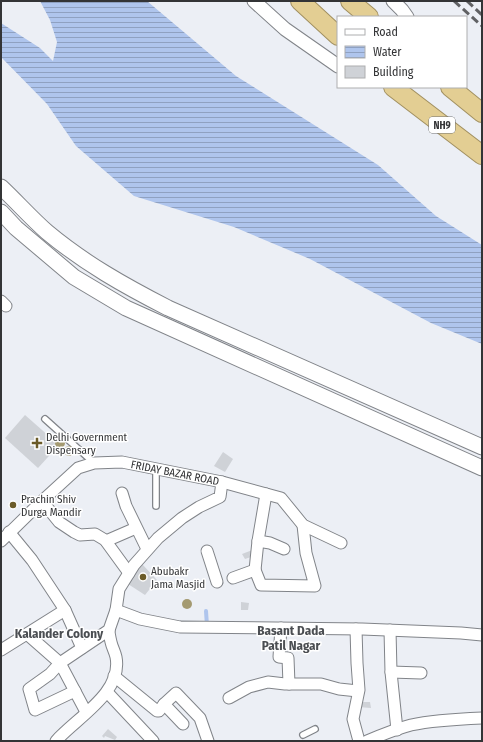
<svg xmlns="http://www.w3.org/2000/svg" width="483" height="742" font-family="'Fira Sans Condensed',sans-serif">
	<defs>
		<pattern id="water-rules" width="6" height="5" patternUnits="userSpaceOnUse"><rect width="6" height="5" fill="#afc5ed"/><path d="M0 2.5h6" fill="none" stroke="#8fa1c1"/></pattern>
	</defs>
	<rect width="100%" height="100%" fill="#eceff5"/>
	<!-- water -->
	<polygon fill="url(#water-rules)" points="40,1 147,1 236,76 378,165 436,216 482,245 482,344 431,323 310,259 234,227 134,196 76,146 47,104 1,57 1,23 40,48 53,61 57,42 50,20"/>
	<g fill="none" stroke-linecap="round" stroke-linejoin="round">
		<!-- stream -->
		<polyline stroke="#afc5ed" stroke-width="4" points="206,611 207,626"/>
	</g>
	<!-- building -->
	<g fill="#cfd2d7">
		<polygon points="25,415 59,445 38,468 5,438"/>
		<polygon points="223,452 233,459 225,472 214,466"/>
		<polygon points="255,549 254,556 245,559 242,554"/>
		<polygon points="142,564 157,580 145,595 128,584"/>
		<polygon points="241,602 249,603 248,610 241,610"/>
		<polygon points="358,702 370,702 371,708 358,707"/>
		<polygon points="108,729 117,737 115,740 105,736 104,738 102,736"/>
	</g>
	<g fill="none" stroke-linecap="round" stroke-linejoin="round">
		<!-- service casing -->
		<g stroke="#818489" stroke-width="8">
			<g id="service">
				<polyline points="45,419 94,463"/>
				<polyline points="156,469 156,506"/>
				<polyline points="303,735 315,729"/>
			</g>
		</g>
		<!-- minor casing -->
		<g stroke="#818489" stroke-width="13">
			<g id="minor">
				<polyline points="1,301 6,306"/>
				<polyline points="122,493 126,506 147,549"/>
				<polyline points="42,501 59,522 74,532 80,535 95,534 105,540 129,573"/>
				<polyline points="9,532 32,560 65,610 82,648"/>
				<path id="s1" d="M 1,541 L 42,501 L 78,468 L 94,463 L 122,462 L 222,482 L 281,498 L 303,525 L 341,543"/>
				<polyline points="106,541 136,528"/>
				<polyline points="258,541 270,543 284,549"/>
				<polyline points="207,551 217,582"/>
				<polyline points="255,570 261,585 315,586 306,553 303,525"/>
				<polyline points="233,578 255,570 258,541 266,494"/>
				<polyline points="116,610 140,619 180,627 362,629 461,633 482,635"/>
				<polyline points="281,628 279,657 288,658 289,684"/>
				<polyline points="356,629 357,663 359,690 353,719 359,741"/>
				<polyline points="390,630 391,672 397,730"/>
				<polyline points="27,634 60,663 86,712"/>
				<polyline points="1,650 65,610"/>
				<polyline points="391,672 421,673"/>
				<polyline points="114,676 157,711 159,711 164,704 176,693 200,718 208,741"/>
				<polyline points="75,691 35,710 29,689 50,674 60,663 109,630 116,610 119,589 134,565 158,538 182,518 199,507 220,497 222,482"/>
				<polyline points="107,692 153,741"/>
				<polyline points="229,698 249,687 268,682 285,684 321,684 339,689 358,691"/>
				<polyline points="164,704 183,724"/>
				<path d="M 56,741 C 76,718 123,693 116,657 C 115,652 112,647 111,642 C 110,638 109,634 109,630"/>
				<path d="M 367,741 C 381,735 396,729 411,725 C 434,720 458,719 482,718"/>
			</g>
		</g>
		<!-- tertiary casing -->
		<g stroke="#818489" stroke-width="15">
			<g id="tertiary">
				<polyline points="254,1 285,29 338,66"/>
				<polyline points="393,1 402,10 407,17"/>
			</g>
		</g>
		<!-- secondary casing -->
		<g stroke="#818489" stroke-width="17">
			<g id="secondary">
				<path d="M 1,187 C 16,201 31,218 47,232 C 84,263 125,286 168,308 L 482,447"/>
				<polyline points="1,212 16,228 74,277 126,308 482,468"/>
			</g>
		</g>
		<!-- trunk casing -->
		<g stroke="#a19061" stroke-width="20">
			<g id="trunk">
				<polyline points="300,1 338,36"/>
				<polyline points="350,1 369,17"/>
				<polyline points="393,87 482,155"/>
				<polyline points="450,87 482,113"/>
			</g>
		</g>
		<!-- service -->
		<use href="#service" stroke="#fff" stroke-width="5.5"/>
		<!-- minor -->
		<use href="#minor" stroke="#fff" stroke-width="11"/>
		<!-- tertiary -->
		<use href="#tertiary" stroke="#fff" stroke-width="13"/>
		<!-- secondary -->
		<use href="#secondary" stroke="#fff" stroke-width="15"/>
		<!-- trunk -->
		<use href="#trunk" stroke="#e3ce93" stroke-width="18"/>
		<!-- rail -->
		<g stroke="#606164" stroke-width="3" stroke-dasharray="8 4" stroke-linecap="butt">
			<polyline points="454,1 482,26"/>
			<polyline points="467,1 482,15"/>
		</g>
	</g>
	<!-- trees -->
	<g fill="#a49a71">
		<circle cx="60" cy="443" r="5"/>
		<circle cx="69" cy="451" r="5"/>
		<circle cx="187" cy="604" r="5"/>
	</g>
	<!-- markers -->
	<g fill="#6b5b28" stroke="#fff" stroke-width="1.5">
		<path d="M35 437h4v4h4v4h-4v4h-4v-4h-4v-4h4z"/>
		<circle cx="13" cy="505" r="4"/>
		<circle cx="143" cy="577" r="4"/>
	</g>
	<g text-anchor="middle" stroke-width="3" stroke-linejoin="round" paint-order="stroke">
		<!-- shield labels -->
		<rect fill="#fff" stroke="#707172" stroke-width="1" x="429" y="117" width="26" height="16" rx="3"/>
		<g font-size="10" font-weight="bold" fill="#333436">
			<text x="442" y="129">NH9</text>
		</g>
		<!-- poi labels -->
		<g font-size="11" fill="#333436" stroke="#fff" text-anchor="start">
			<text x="46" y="441">Delhi Government<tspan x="46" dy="13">Dispensary</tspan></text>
			<text x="21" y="503">Prachin Shiv<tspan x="21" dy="13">Durga Mandir</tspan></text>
			<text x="151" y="575">Abubakr<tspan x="151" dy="13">Jama Masjid</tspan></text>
		</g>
		<!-- street labels -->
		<g font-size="11" fill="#333436" stroke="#fff">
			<text dy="4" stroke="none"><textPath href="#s1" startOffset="205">FRIDAY BAZAR ROAD</textPath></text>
		</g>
		<!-- quarter labels -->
		<g font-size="13" font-weight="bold" fill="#4b4e52" stroke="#fff">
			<text x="291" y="635">Basant Dada<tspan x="291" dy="15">Patil Nagar</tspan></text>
			<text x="59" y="638">Kalander Colony</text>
		</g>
	</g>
	<!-- border -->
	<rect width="483" height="742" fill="none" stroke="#333436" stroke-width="4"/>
	<!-- legend -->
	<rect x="337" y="16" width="130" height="72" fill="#ffffff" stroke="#adaeaf"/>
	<rect x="345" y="29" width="20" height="6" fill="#ffffff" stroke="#adaeaf"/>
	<text x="373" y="36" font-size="12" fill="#333436">Road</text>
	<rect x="345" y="46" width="20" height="12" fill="url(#water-rules)" stroke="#adaeaf"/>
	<text x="373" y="56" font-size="12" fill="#333436">Water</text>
	<rect x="345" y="66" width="20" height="12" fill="#cfd2d7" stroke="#adaeaf"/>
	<text x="373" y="76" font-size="12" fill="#333436">Building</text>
</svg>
